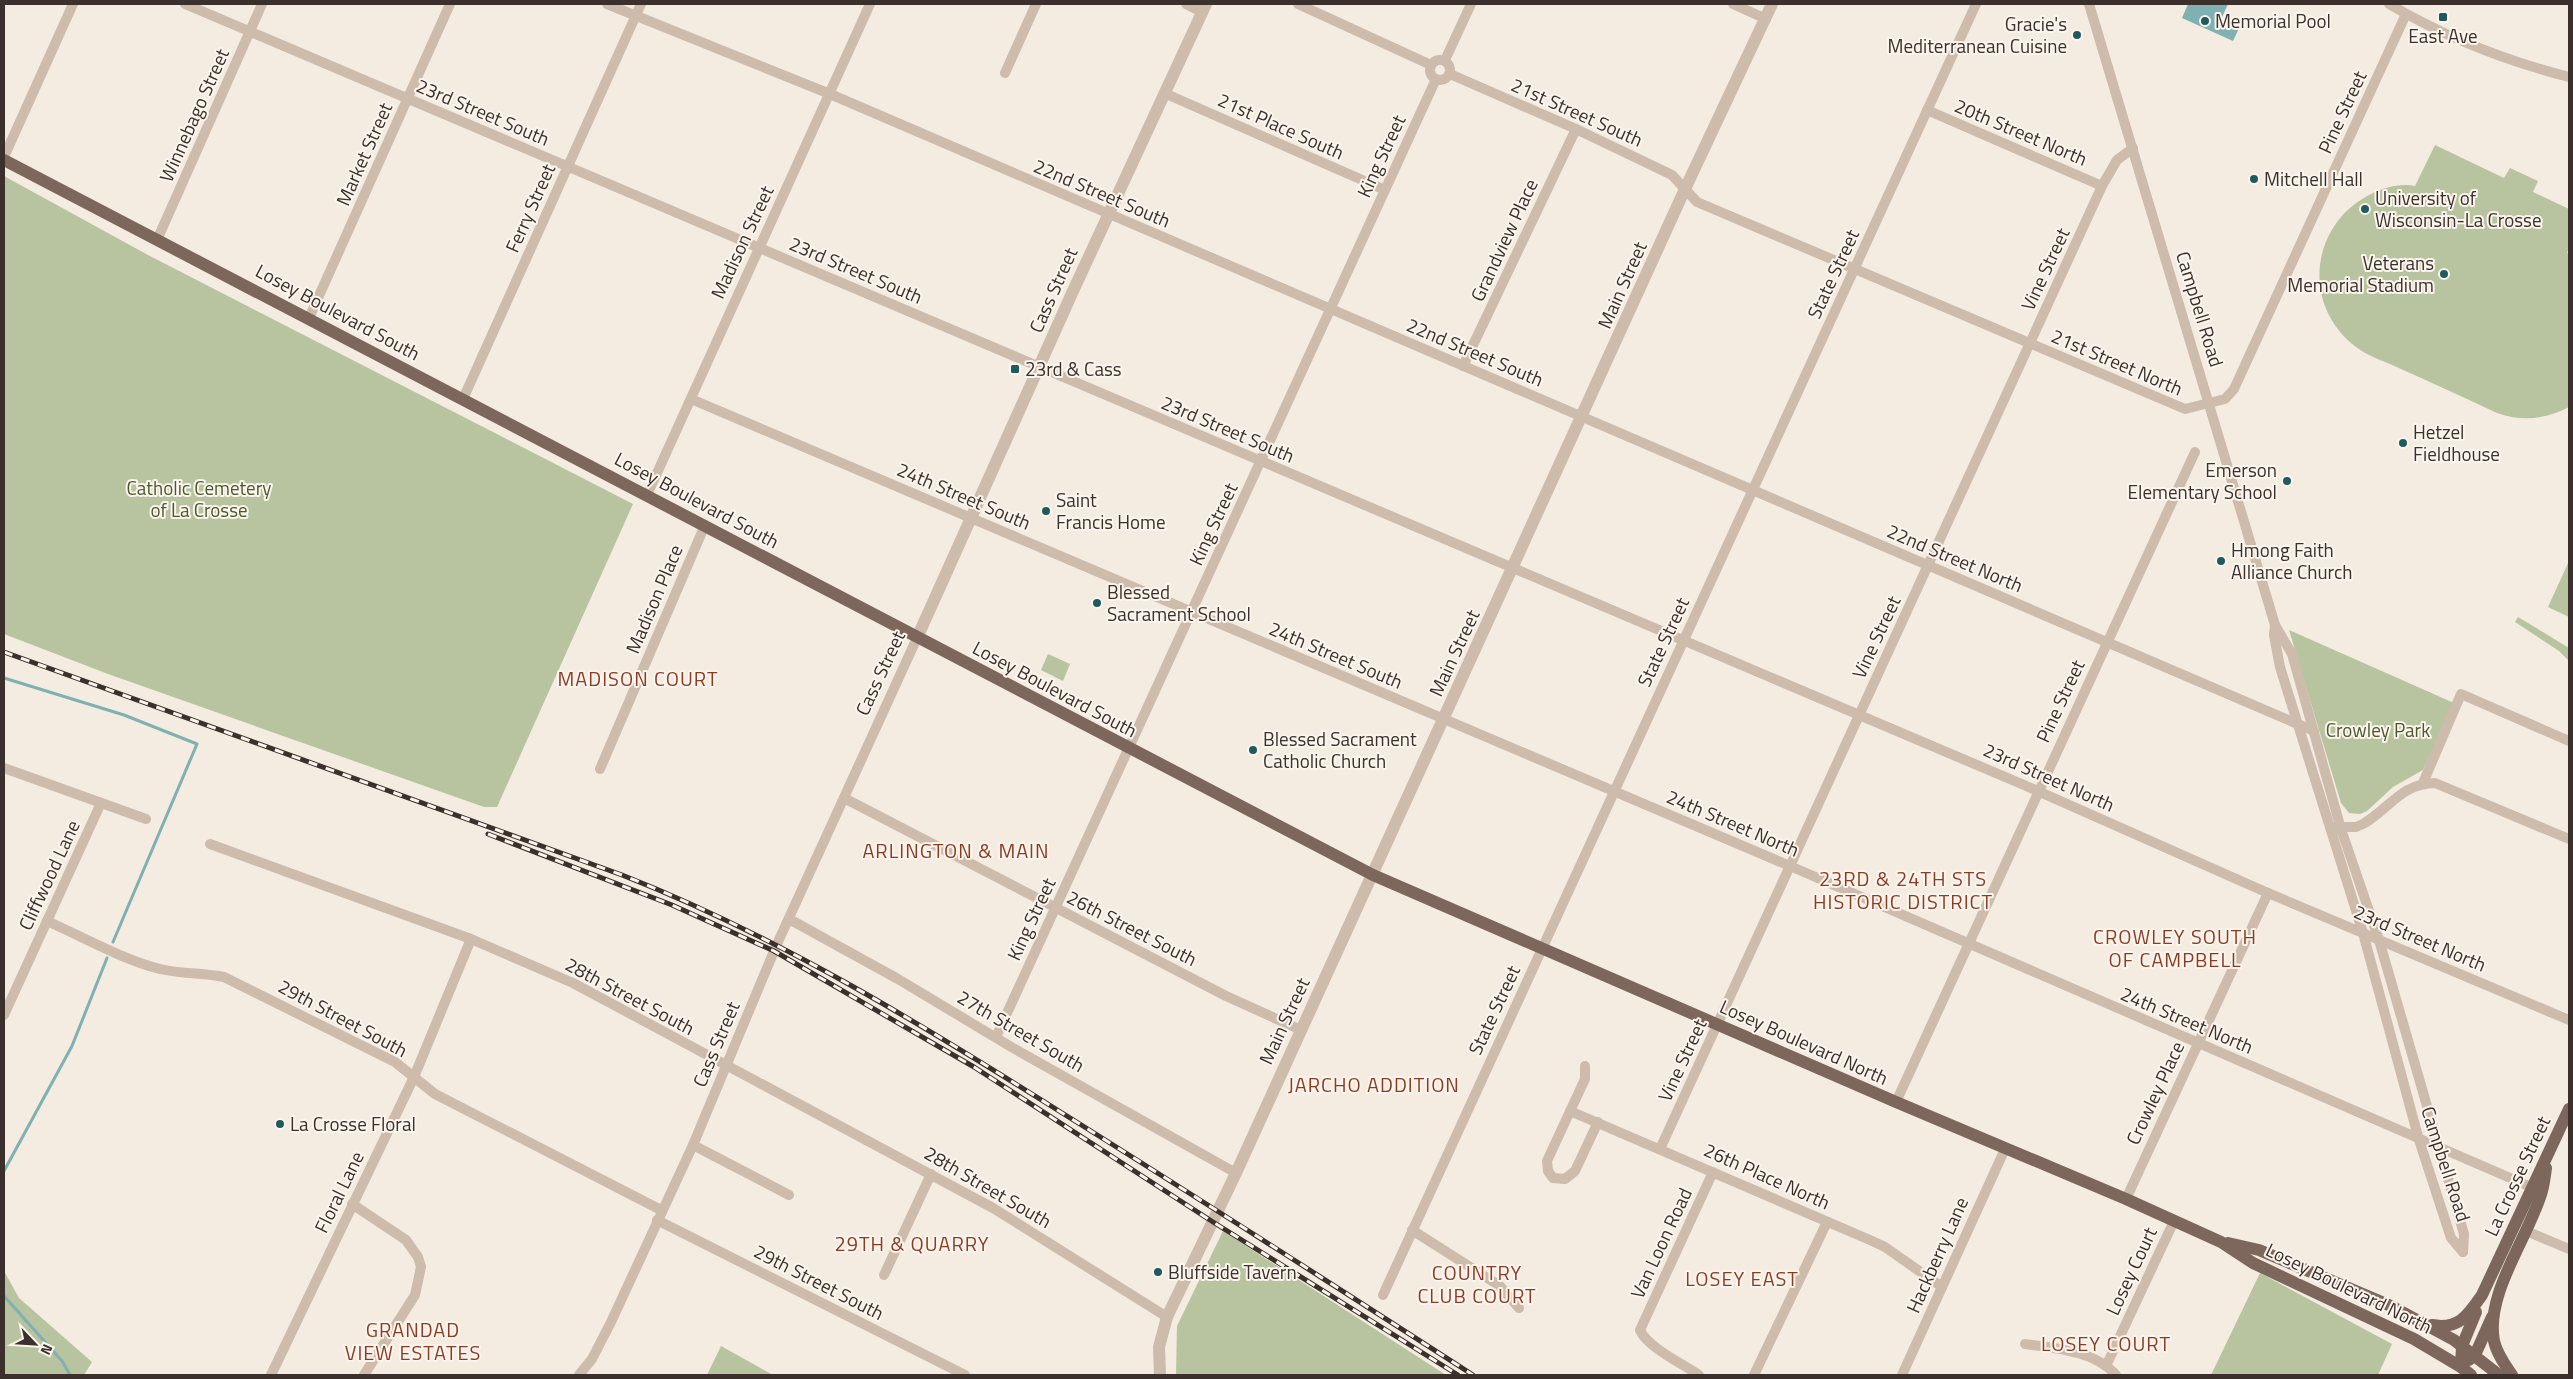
<svg xmlns="http://www.w3.org/2000/svg" width="2573" height="1379" font-family="'Titillium Web',sans-serif">
	<rect width="100%" height="100%" fill="#f4ebe1"/>
	<!-- green -->
	<g fill="#b8c4a0">
		<path d="M 2435,145 L 2504,178 L 2510,168 L 2538,181 L 2533,192 L 2569,209 L 2569,247 L 2567,253 L 2569,254 L 2569,407 C 2546,419 2522,422 2497,413 C 2465,398 2433,383 2401,369 C 2387,362 2369,357 2356,347 C 2314,315 2307,258 2341,217 C 2358,198 2388,181 2415,186 Z"/>
		<polygon points="4,176 148,255 633,504 497,807 484,807 108,674 4,634"/>
		<polygon points="2569,561 2569,617 2548,607"/>
		<polygon points="2518,617 2569,648 2569,661 2559,651 2515,622"/>
		<polygon points="2289,630 2454,703 2423,770 2393,787 2367,811 2360,814 2349,813 2341,803"/>
		<polygon points="1048,654 1070,664 1063,681 1041,670"/>
		<polygon points="1223,1231 1446,1375 1176,1375 1177,1326"/>
		<polygon points="4,1271 19,1298 92,1362 84,1375 4,1375"/>
		<polygon points="2260,1273 2392,1344 2378,1375 2211,1375"/>
		<polygon points="721,1346 773,1375 707,1375"/>
	</g>
	<!-- water -->
	<polygon fill="#7fb0b2" points="2188,4 2228,4 2218,26 2223,28 2228,18 2241,24 2233,41 2182,18"/>
	<g fill="none" stroke-linecap="round" stroke-linejoin="round">
		<!-- stream -->
		<g stroke="#7fb0b2" stroke-width="3">
			<polyline points="4,678 124,715 197,744 113,942"/>
			<polyline points="4,1171 72,1046 107,958"/>
			<polyline points="4,1296 62,1361 70,1375"/>
		</g>
		<!-- minor -->
		<g stroke="#cdbbac" stroke-width="10">
			<polyline points="185,4 2024,785 2268,893 2569,1020"/>
			<polyline points="607,4 830,94 2314,731"/>
			<polyline points="1186,4 1202,12"/>
			<polyline points="1298,4 1431,65"/>
			<polyline points="1733,4 1766,19"/>
			<polyline points="2089,4 2275,625 2292,654 2341,829 2379,940 2464,1234 2463,1252"/>
			<path d="M 2389,4 C 2445,37 2506,61 2569,77"/>
			<circle cx="1440" cy="70" r="10"/>
			<polyline points="1445,60 1471,4"/>
			<polyline points="1005,73 1036,4"/>
			<polyline points="1450,74 1576,129 1672,175 1697,202 2185,409 2225,399 2234,389 2406,14"/>
			<polyline points="1164,93 1385,190"/>
			<polyline points="1927,110 2102,186"/>
			<polyline points="4,157 73,4"/>
			<polyline points="157,240 262,4"/>
			<polyline points="309,318 450,4"/>
			<polyline points="1463,366 1576,129"/>
			<polyline points="463,399 641,4"/>
			<polyline points="691,399 1790,866 2531,1187"/>
			<polyline points="647,495 870,4"/>
			<polyline points="2275,625 2274,635 2280,667 2363,933 2419,1140 2451,1238 2463,1252"/>
			<polyline points="4,768 146,819"/>
			<polyline points="600,769 705,525"/>
			<polyline points="2423,783 2461,694 2569,741"/>
			<polyline points="844,798 1226,996 1301,1030"/>
			<path d="M 2336,827 L 2356,827 L 2363,824 C 2389,809 2402,783 2435,783 L 2569,839"/>
			<polyline points="210,844 471,939 573,983 993,1208 1167,1317"/>
			<polyline points="789,919 898,979 1013,1048 1236,1173"/>
			<path d="M 47,921 C 83,937 121,959 160,969 C 181,974 203,973 224,977 L 395,1062 L 435,1094 L 661,1210"/>
			<polyline points="4,1015 101,803"/>
			<polyline points="996,1037 1436,79"/>
			<polyline points="1585,1066 1585,1079 1547,1161 1548,1171 1553,1178 1565,1179 1575,1171 1598,1122"/>
			<polyline points="1896,1102 2195,452"/>
			<polyline points="1570,1111 1870,1240 1885,1247 1942,1287"/>
			<polyline points="693,1145 789,1195"/>
			<polyline points="1660,1149 2102,186 2117,160 2133,148"/>
			<polyline points="2126,1199 2268,893"/>
			<polyline points="352,1204 406,1240 418,1257 421,1267 415,1295 364,1375"/>
			<polyline points="657,1220 965,1375"/>
			<polyline points="1412,1230 1500,1286 1519,1308"/>
			<polyline points="2526,1231 2569,1249"/>
			<polyline points="884,1275 931,1174"/>
			<polyline points="1383,1295 1976,4"/>
			<path d="M 2025,1344 C 2056,1348 2095,1351 2116,1375"/>
			<polyline points="2107,1364 2174,1221"/>
			<polyline points="271,1375 414,1077 471,939"/>
			<polyline points="579,1375 592,1359 611,1322 693,1145 777,944 917,638"/>
			<path d="M 1699,1375 C 1683,1364 1647,1347 1640,1330 L 1713,1172"/>
			<polyline points="1754,1375 1827,1222"/>
			<polyline points="1902,1375 2005,1149"/>
		</g>
		<!-- tertiary -->
		<g stroke="#cdbbac" stroke-width="12">
			<polyline points="917,638 1073,291 1206,4"/>
			<polyline points="1160,1375 1159,1347 1167,1317 1236,1173 1685,189 1772,4"/>
		</g>
		<!-- primary -->
		<g stroke="#7d675c" stroke-width="12">
			<polyline points="4,160 1373,875 1896,1102 2126,1199 2221,1242 2253,1263 2414,1339 2461,1367 2471,1375"/>
			<polyline points="2228,1243 2259,1250 2391,1306 2454,1340 2499,1375"/>
			<path d="M 2432,1325 C 2459,1330 2468,1315 2482,1295 L 2569,1109"/>
			<polyline points="2469,1360 2475,1355 2492,1317"/>
			<polyline points="2461,1367 2462,1346 2476,1312"/>
			<path d="M 2512,1375 C 2505,1365 2497,1354 2494,1341 C 2485,1293 2529,1237 2542,1191 C 2544,1184 2545,1176 2546,1168"/>
		</g>
		<!-- rail casing -->
		<g stroke="#3b302b" stroke-width="5">
			<g id="rail">
				<path d="M 4,652 L 622,875 C 780,937 924,1026 1067,1116 C 1203,1201 1338,1288 1473,1375"/>
				<polyline points="488,834 672,905 774,951 974,1067 1213,1222 1458,1375"/>
			</g>
		</g>
		<!-- rail -->
		<use href="#rail" stroke="#fbf5ee" stroke-width="3" stroke-dasharray="9" stroke-linecap="butt"/>
	</g>
	<!-- markers -->
	<g fill="#1f5a5e" stroke="#fbf5ee" stroke-width="2">
		<rect x="2438" y="12" width="10" height="10" rx="2.5"/>
		<circle cx="2205" cy="21" r="5"/>
		<circle cx="2077" cy="35" r="5"/>
		<circle cx="2254" cy="179" r="5"/>
		<circle cx="2365" cy="209" r="5"/>
		<circle cx="2444" cy="274" r="5"/>
		<rect x="1010" y="364" width="10" height="10" rx="2.5"/>
		<circle cx="2403" cy="443" r="5"/>
		<circle cx="2287" cy="481" r="5"/>
		<circle cx="1046" cy="511" r="5"/>
		<circle cx="2221" cy="561" r="5"/>
		<circle cx="1097" cy="603" r="5"/>
		<circle cx="1253" cy="750" r="5"/>
		<circle cx="280" cy="1124" r="5"/>
		<circle cx="1158" cy="1272" r="5"/>
	</g>
	<g text-anchor="middle" stroke-width="4" stroke-linejoin="round" paint-order="stroke">
		<!-- poi labels -->
		<g font-size="19" fill="#3b302b" stroke="#fbf5ee" text-anchor="start">
			<text x="2215" y="28">Memorial Pool</text>
			<text x="2067" y="31" text-anchor="end">Gracie's<tspan x="2067" dy="22">Mediterranean Cuisine</tspan></text>
			<text x="2443" y="43" text-anchor="middle">East Ave</text>
			<text x="2264" y="186">Mitchell Hall</text>
			<text x="2375" y="205">University of<tspan x="2375" dy="22">Wisconsin-La Crosse</tspan></text>
			<text x="2434" y="270" text-anchor="end">Veterans<tspan x="2434" dy="22">Memorial Stadium</tspan></text>
			<text x="1025" y="376">23rd &amp; Cass</text>
			<text x="2413" y="439">Hetzel<tspan x="2413" dy="22">Fieldhouse</tspan></text>
			<text x="2277" y="477" text-anchor="end">Emerson<tspan x="2277" dy="22">Elementary School</tspan></text>
			<text x="1056" y="507">Saint<tspan x="1056" dy="22">Francis Home</tspan></text>
			<text x="2231" y="557">Hmong Faith<tspan x="2231" dy="22">Alliance Church</tspan></text>
			<text x="1107" y="599">Blessed<tspan x="1107" dy="22">Sacrament School</tspan></text>
			<text x="1263" y="746">Blessed Sacrament<tspan x="1263" dy="22">Catholic Church</tspan></text>
			<text x="290" y="1131">La Crosse Floral</text>
			<text x="1168" y="1279">Bluffside Tavern</text>
		</g>
		<!-- street labels -->
		<g font-size="19" fill="#3b302b" stroke="#fbf5ee">
			<text transform="translate(483 112) rotate(23)" y="7">23rd Street South</text>
			<text transform="translate(1577 112) rotate(24)" y="7">21st Street South</text>
			<text transform="translate(2342 112) rotate(-65)" y="7">Pine Street</text>
			<text transform="translate(194 115) rotate(-66)" y="7">Winnebago Street</text>
			<text transform="translate(1281 126) rotate(24)" y="7">21st Place South</text>
			<text transform="translate(2021 132) rotate(23)" y="7">20th Street North</text>
			<text transform="translate(364 154) rotate(-66)" y="7">Market Street</text>
			<text transform="translate(1381 156) rotate(-65)" y="7">King Street</text>
			<text transform="translate(1102 193) rotate(23)" y="7">22nd Street South</text>
			<text transform="translate(530 208) rotate(-66)" y="7">Ferry Street</text>
			<text transform="translate(1504 240) rotate(-65)" y="7">Grandview Place</text>
			<text transform="translate(742 242) rotate(-65)" y="7">Madison Street</text>
			<text transform="translate(2045 269) rotate(-65)" y="7">Vine Street</text>
			<text transform="translate(856 270) rotate(23)" y="7">23rd Street South</text>
			<text transform="translate(1833 274) rotate(-65)" y="7">State Street</text>
			<text transform="translate(1622 285) rotate(-66)" y="7">Main Street</text>
			<text transform="translate(1053 290) rotate(-66)" y="7">Cass Street</text>
			<text transform="translate(2200 309) rotate(73)" y="7">Campbell Road</text>
			<text transform="translate(338 312) rotate(28)" y="7">Losey Boulevard South</text>
			<text transform="translate(1475 352) rotate(23)" y="7">22nd Street South</text>
			<text transform="translate(2117 362) rotate(23)" y="7">21st Street North</text>
			<text transform="translate(1228 429) rotate(23)" y="7">23rd Street South</text>
			<text transform="translate(964 496) rotate(23)" y="7">24th Street South</text>
			<text transform="translate(697 500) rotate(28)" y="7">Losey Boulevard South</text>
			<text transform="translate(1213 524) rotate(-65)" y="7">King Street</text>
			<text transform="translate(1955 558) rotate(23)" y="7">22nd Street North</text>
			<text transform="translate(654 599) rotate(-67)" y="7">Madison Place</text>
			<text transform="translate(1876 637) rotate(-65)" y="7">Vine Street</text>
			<text transform="translate(1663 642) rotate(-65)" y="7">State Street</text>
			<text transform="translate(1454 653) rotate(-65)" y="7">Main Street</text>
			<text transform="translate(1336 655) rotate(23)" y="7">24th Street South</text>
			<text transform="translate(880 673) rotate(-65)" y="7">Cass Street</text>
			<text transform="translate(1055 689) rotate(28)" y="7">Losey Boulevard South</text>
			<text transform="translate(2060 701) rotate(-65)" y="7">Pine Street</text>
			<text transform="translate(2049 777) rotate(24)" y="7">23rd Street North</text>
			<text transform="translate(1733 823) rotate(23)" y="7">24th Street North</text>
			<text transform="translate(49 875) rotate(-65)" y="7">Cliffwood Lane</text>
			<text transform="translate(1031 919) rotate(-65)" y="7">King Street</text>
			<text transform="translate(1132 928) rotate(27)" y="7">26th Street South</text>
			<text transform="translate(2420 938) rotate(23)" y="7">23rd Street North</text>
			<text transform="translate(630 996) rotate(28)" y="7">28th Street South</text>
			<text transform="translate(1494 1010) rotate(-65)" y="7">State Street</text>
			<text transform="translate(343 1018) rotate(28)" y="7">29th Street South</text>
			<text transform="translate(2187 1020) rotate(23)" y="7">24th Street North</text>
			<text transform="translate(1284 1021) rotate(-65)" y="7">Main Street</text>
			<text transform="translate(1021 1031) rotate(30)" y="7">27th Street South</text>
			<text transform="translate(1804 1042) rotate(24)" y="7">Losey Boulevard North</text>
			<text transform="translate(716 1044) rotate(-67)" y="7">Cass Street</text>
			<text transform="translate(1682 1060) rotate(-65)" y="7">Vine Street</text>
			<text transform="translate(2155 1093) rotate(-65)" y="7">Crowley Place</text>
			<text transform="translate(2446 1164) rotate(72)" y="7">Campbell Road</text>
			<text transform="translate(1767 1176) rotate(24)" y="7">26th Place North</text>
			<text transform="translate(2517 1176) rotate(-65)" y="7">La Crosse Street</text>
			<text transform="translate(988 1187) rotate(30)" y="7">28th Street South</text>
			<text transform="translate(339 1192) rotate(-64)" y="7">Floral Lane</text>
			<text transform="translate(1661 1243) rotate(-65)" y="7">Van Loon Road</text>
			<text transform="translate(1937 1255) rotate(-66)" y="7">Hackberry Lane</text>
			<text transform="translate(2131 1271) rotate(-65)" y="7">Losey Court</text>
			<text transform="translate(819 1282) rotate(27)" y="7">29th Street South</text>
			<text transform="translate(2349 1288) rotate(26)" y="7">Losey Boulevard North</text>
		</g>
		<!-- park labels -->
		<g font-size="19" fill="#4a5a2e" stroke="#fbf5ee">
			<text x="199" y="495">Catholic Cemetery<tspan x="199" dy="22">of La Crosse</tspan></text>
			<text x="2378" y="737">Crowley Park</text>
		</g>
		<!-- neighbourhood labels -->
		<g font-size="20" letter-spacing="1" fill="#8c3b22" stroke="#fbf5ee">
			<text x="638" y="686">MADISON COURT</text>
			<text x="956" y="858">ARLINGTON &amp; MAIN</text>
			<text x="1903" y="886">23RD &amp; 24TH STS<tspan x="1903" dy="23">HISTORIC DISTRICT</tspan></text>
			<text x="2175" y="944">CROWLEY SOUTH<tspan x="2175" dy="23">OF CAMPBELL</tspan></text>
			<text x="1374" y="1092">JARCHO ADDITION</text>
			<text x="912" y="1251">29TH &amp; QUARRY</text>
			<text x="1477" y="1280">COUNTRY<tspan x="1477" dy="23">CLUB COURT</tspan></text>
			<text x="1742" y="1286">LOSEY EAST</text>
			<text x="413" y="1337">GRANDAD<tspan x="413" dy="23">VIEW ESTATES</tspan></text>
			<text x="2106" y="1351">LOSEY COURT</text>
		</g>
	</g>
	<!-- border -->
	<rect width="2573" height="1379" fill="none" stroke="#3b302b" stroke-width="10"/>
	<!-- north arrow -->
	<g transform="translate(35 1344) rotate(115)" stroke="#fbf5ee" stroke-width="4" paint-order="stroke">
	<path d="M0-4L9 19L0 12L-9 19Z" fill="#3b302b"/>
	<text y="-8" font-size="14" font-weight="bold" text-anchor="middle" fill="#3b302b">N</text>
	</g>
</svg>
